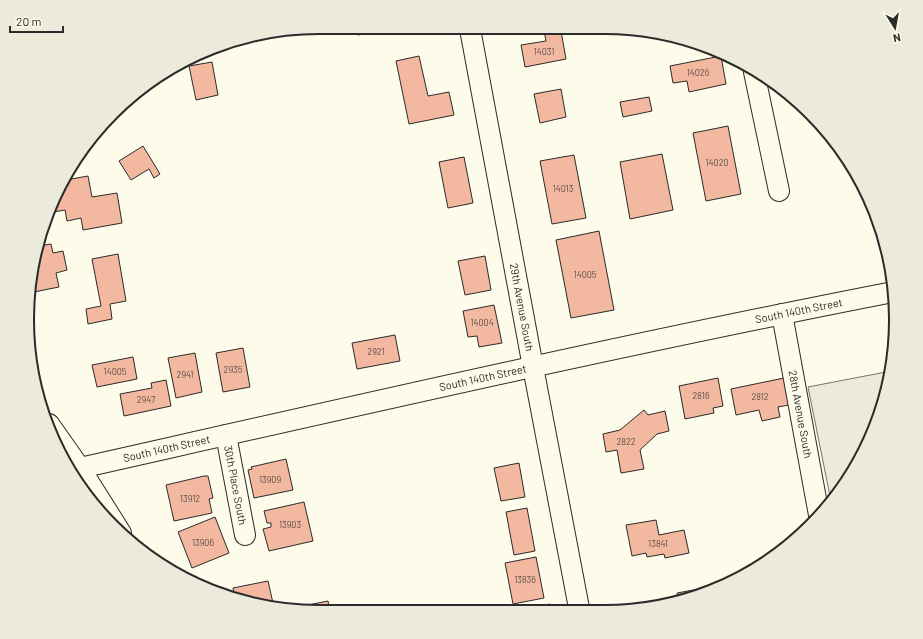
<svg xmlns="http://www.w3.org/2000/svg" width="923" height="639" font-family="Barlow,sans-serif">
	<rect width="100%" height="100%" fill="#fdfbea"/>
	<!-- pitch -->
	<polygon fill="#ecebdb" stroke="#74746e" points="891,371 890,377 874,432 847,482 831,501 808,387"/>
	<!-- building -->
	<g fill="#f2b8a0" stroke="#2b2b2b">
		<polygon points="356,28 381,28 382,31 358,35"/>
		<polygon points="544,31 561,31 566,59 525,67 521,45 546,41"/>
		<polygon points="419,56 428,96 449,92 454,115 409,124 396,61"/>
		<polygon points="721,56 726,84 689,92 687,81 673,83 670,66"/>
		<polygon points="212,62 218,95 196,100 189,66"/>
		<polygon points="561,89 566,117 540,123 534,94"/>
		<polygon points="649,97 652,111 623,117 620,102"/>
		<polygon points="728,126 741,194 706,201 693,133"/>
		<polygon points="143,146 160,174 154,178 149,169 131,180 119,161"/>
		<polygon points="662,154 673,210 630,219 620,162"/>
		<polygon points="574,155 586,218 552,224 540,161"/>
		<polygon points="464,157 473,203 448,208 439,162"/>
		<polygon points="88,176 92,197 117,193 122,223 83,230 81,218 67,221 65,210 48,213 49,207 66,180"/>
		<polygon points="599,231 614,310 571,318 556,240"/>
		<polygon points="51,244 53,253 63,251 67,270 56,273 59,287 34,292 31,278 39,246"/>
		<polygon points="118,254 126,301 110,304 112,319 88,324 86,309 101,306 92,259"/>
		<polygon points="485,256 491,290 465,295 458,261"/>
		<polygon points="494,305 502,343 479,347 477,336 468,337 463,311"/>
		<polygon points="395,335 400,361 357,369 352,343"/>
		<polygon points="243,348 250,387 223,392 216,353"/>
		<polygon points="195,353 202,392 176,398 168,358"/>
		<polygon points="133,357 137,379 97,387 92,365"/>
		<polygon points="718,378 723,406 713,408 714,413 685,419 679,386"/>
		<polygon points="784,378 789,405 778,407 780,417 762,421 759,410 736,415 731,389"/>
		<polygon points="166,380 171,406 124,416 120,394 152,388 151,383"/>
		<polygon points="644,410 648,415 665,411 669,431 657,434 640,450 644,469 621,473 617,450 606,452 603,434 620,430"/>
		<polygon points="286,459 293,490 254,498 248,470 252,469 251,467"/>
		<polygon points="519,463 525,497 501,501 494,468"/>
		<polygon points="204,476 208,476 213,498 209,499 212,513 174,521 166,485"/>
		<polygon points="304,502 313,541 269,551 263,529 271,527 271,523 267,523 264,511"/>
		<polygon points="527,508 535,551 514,555 506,512"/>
		<polygon points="215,517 229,553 192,568 178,532"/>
		<polygon points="656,520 659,535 684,530 689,553 665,558 664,554 647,557 646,553 632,556 626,525"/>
		<polygon points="536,557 544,598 513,604 505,563"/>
		<polygon points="268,581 273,603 260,606 235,598 233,588"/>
		<polygon points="699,589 700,593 679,600 677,593"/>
		<polygon points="328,601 330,612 288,609"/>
		<polygon points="550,604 550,608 531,609 531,608"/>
	</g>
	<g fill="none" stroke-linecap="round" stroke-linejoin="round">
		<!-- minor casing -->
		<g stroke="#2b2b2b" stroke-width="22">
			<g id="minor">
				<path id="s1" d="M 470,29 L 533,367 L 579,608"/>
				<polyline points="754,72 779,191"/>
				<path id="s2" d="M 782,314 L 819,515"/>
				<polyline points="49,424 80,468 121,533"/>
				<path id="s3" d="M 226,435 L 245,535"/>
				<path id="s4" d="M 74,472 L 80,468 C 351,407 621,345 893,292"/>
			</g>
		</g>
		<!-- minor -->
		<use href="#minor" stroke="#fdfbea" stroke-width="20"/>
	</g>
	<g text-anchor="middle" stroke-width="3" stroke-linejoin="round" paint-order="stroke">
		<!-- number labels -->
		<g font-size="9" fill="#5d4e48">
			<text x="544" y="55">14031</text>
			<text x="698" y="76">14026</text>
			<text x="717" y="166">14020</text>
			<text x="563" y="192">14013</text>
			<text x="585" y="278">14005</text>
			<text x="482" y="326">14004</text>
			<text x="376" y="355">2921</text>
			<text x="233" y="373">2935</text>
			<text x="115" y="375">14005</text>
			<text x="185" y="378">2941</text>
			<text x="701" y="399">2816</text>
			<text x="760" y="400">2812</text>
			<text x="146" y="403">2947</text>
			<text x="626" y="445">2822</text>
			<text x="270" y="483">13909</text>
			<text x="190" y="502">13912</text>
			<text x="290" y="528">13903</text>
			<text x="203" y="546">13906</text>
			<text x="658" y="547">13841</text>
			<text x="525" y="583">13836</text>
		</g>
		<!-- street labels -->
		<g font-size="11" fill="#2b2b2b" stroke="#fdfbea">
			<text dy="4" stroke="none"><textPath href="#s1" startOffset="283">29th Avenue South</textPath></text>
			<text dy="4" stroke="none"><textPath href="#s4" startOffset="743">South 140th Street</textPath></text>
			<text dy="4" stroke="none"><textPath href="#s4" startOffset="420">South 140th Street</textPath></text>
			<text dy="4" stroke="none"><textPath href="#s2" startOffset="102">28th Avenue South</textPath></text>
			<text dy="4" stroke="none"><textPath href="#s4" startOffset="96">South 140th Street</textPath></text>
			<text dy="4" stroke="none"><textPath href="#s3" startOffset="51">30th Place South</textPath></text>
		</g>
	</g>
	<!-- crop -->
	<path d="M0 0H923V639H0ZM319 34H604A285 285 0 0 1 889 319V320A285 285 0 0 1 604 605H319A285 285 0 0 1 34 320V319A285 285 0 0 1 319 34Z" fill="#eceadb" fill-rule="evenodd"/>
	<path fill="none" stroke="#2b2b2b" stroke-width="2" d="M319 34H604A285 285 0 0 1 889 319V320A285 285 0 0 1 604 605H319A285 285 0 0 1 34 320V319A285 285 0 0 1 319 34Z"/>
	<!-- north arrow -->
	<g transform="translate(895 28) rotate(169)" stroke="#fdfbea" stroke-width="3" paint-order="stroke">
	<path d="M0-3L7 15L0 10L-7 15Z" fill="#2b2b2b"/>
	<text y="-6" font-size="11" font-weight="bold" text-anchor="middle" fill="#2b2b2b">N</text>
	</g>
	<!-- scale -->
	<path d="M10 26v6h53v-6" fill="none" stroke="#2b2b2b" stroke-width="2"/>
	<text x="16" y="26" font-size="12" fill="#2b2b2b" stroke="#fdfbea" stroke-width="3" paint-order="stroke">20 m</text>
</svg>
